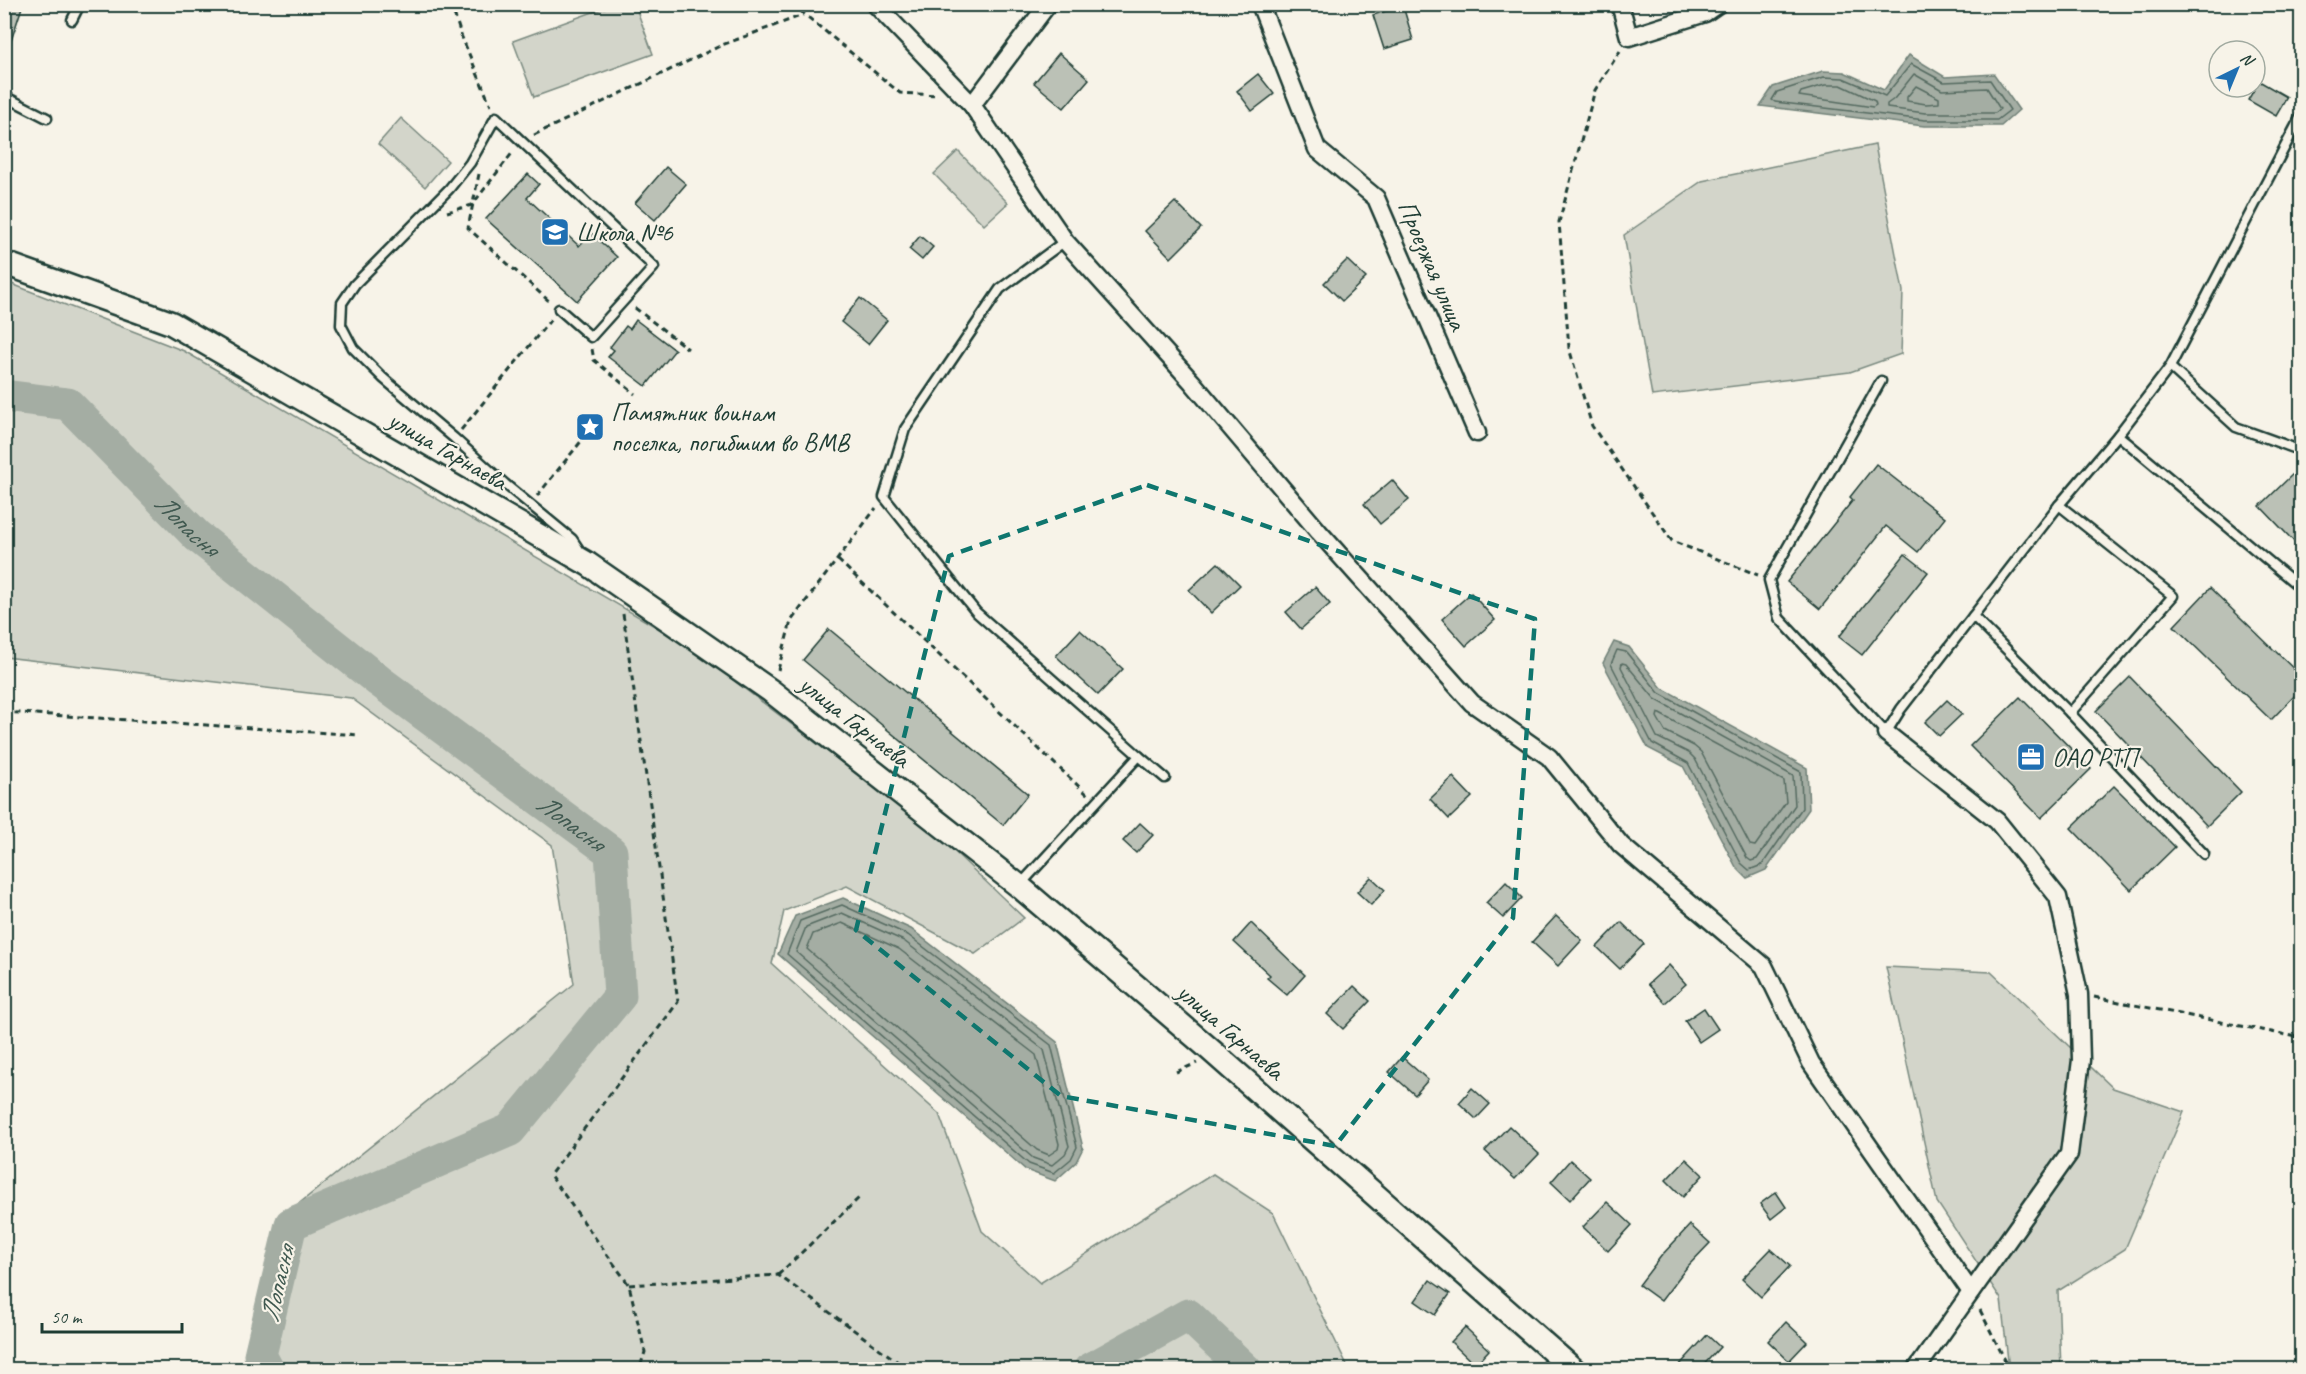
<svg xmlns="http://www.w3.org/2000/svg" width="2306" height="1374" font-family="Caveat,sans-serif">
	<rect width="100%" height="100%" fill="#f7f3e8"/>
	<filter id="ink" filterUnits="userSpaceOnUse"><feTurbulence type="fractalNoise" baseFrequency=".0167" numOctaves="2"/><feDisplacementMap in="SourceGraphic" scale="12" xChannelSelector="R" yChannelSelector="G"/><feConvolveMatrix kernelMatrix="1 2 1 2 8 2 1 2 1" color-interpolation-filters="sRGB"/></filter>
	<g filter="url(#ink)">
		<!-- green -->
		<g fill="#d3d5ca" stroke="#79897f" stroke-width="1.5">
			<polygon points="615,4 635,5 653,54 534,97 513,41"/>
			<polygon points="401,118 448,161 425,187 378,144"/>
			<polygon points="1875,145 1903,291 1901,354 1850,372 1652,396 1624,235 1702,181"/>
			<polygon points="958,151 1008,203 984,225 934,174"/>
			<polygon points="4,281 184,351 687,645 936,834 1024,918 975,954 847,886 784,911 772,964 939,1114 982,1231 1040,1283 1213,1174 1273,1213 1349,1369 241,1369 259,1364 296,1206 574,984 552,845 351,698 5,657"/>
			<polygon points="1886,967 1991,972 2113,1088 2184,1112 2125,1249 2058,1291 2061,1369 2009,1369 2001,1299 1937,1202"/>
		</g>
		<!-- water -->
		<g fill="#a4ada3" stroke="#6f8077" stroke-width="1.5">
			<polygon points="1909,55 1945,77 1994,74 2019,110 2001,126 1924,126 1760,106 1773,87 1823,71 1844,72 1884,90"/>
			<polygon points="1614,642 1629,647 1662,688 1807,768 1809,809 1766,870 1747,878 1736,867 1683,766 1648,748 1603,663"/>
			<polygon points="843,898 911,929 1057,1042 1083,1148 1076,1162 1055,1181 1026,1170 778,954 795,916"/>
		</g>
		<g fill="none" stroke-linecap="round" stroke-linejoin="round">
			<!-- shore -->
			<g stroke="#546a60" stroke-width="1.5">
				<polygon points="1911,64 1944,82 1990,80 2010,110 1997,120 1925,120 1775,102 1772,100 1777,92 1824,77 1843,78 1885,96"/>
				<polygon points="1914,74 1942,90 1987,88 2000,109 1995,113 1925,113 1887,108 1887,104 1894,99"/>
				<polygon points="1825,85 1841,85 1875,101 1876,105 1873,107 1799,96 1801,92"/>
				<polygon points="1916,86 1939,98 1939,103 1926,104 1907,101 1907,97"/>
				<polygon points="1617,650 1626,652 1659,693 1801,772 1802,808 1762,865 1749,870 1741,863 1688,763 1652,743 1611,664"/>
				<polygon points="1622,663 1626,664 1655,699 1793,776 1795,805 1757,859 1751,861 1747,858 1695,759 1689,753 1657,737 1621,667"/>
				<polygon points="1658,713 1784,781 1786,802 1755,846 1750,845 1701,752 1694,746 1665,731 1657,717"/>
				<polygon points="842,905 908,935 1051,1045 1077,1147 1071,1159 1054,1173 1029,1164 787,954 800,921"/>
				<polygon points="842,913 904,941 1044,1050 1069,1146 1065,1154 1052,1165 1033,1158 796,952 806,927"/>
				<polygon points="842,923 899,949 1036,1055 1059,1144 1058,1149 1049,1155 1037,1150 807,949 813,934"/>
			</g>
			<!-- river -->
			<g stroke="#a4ada3" stroke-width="33">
				<path id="s1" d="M 4,396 L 68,404 L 197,536 L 379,681 L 611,852 L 620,996 L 510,1130 L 291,1224 L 260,1355 L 268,1370"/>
				<polyline points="1089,1370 1188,1315 1246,1370"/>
			</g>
		</g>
		<!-- building -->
		<g fill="#bbc1b6" stroke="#1f3d34" stroke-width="1.5">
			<polygon points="4,4 23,4 7,53 4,52"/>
			<polygon points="1403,6 1413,40 1384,49 1373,15"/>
			<polygon points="1059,53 1089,79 1064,108 1034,83"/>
			<polygon points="1258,74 1274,94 1252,111 1237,91"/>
			<polygon points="2259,81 2287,97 2276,116 2248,100"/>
			<polygon points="666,167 686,184 655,220 635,203"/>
			<polygon points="528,174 539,184 527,198 579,246 591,233 617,257 577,301 486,219"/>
			<polygon points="1175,202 1201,228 1171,258 1145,231"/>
			<polygon points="920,236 933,247 922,260 909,249"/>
			<polygon points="1347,260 1366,278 1342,301 1324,283"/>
			<polygon points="860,298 887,320 868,344 841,322"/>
			<polygon points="636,320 675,350 646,386 608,357 614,350 610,347 626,326 630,329"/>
			<polygon points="1876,464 1945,518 1918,552 1886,526 1820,609 1787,582 1853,500 1850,497"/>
			<polygon points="2295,472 2301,479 2301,549 2260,506"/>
			<polygon points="1392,480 1409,500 1380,524 1364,504"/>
			<polygon points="1905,554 1928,572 1862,655 1839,637"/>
			<polygon points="1218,563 1240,585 1211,613 1189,590"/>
			<polygon points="1315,587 1330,604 1301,629 1286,612"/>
			<polygon points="2210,588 2301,676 2301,689 2271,720 2174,626"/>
			<polygon points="1471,593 1495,620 1466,646 1442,619"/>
			<polygon points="829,629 1028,794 1003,825 803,660"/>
			<polygon points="1080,630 1123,669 1098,695 1056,656"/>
			<polygon points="2130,677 2241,792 2207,826 2096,711"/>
			<polygon points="2020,697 2091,769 2041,818 1970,746"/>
			<polygon points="1947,700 1962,714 1939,736 1925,722"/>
			<polygon points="1453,777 1472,797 1449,819 1430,799"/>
			<polygon points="2114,786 2175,847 2131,890 2071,828"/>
			<polygon points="1140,823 1153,835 1136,853 1123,841"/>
			<polygon points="1371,877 1385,890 1371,905 1357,892"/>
			<polygon points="1506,882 1522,898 1503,918 1486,903"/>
			<polygon points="1556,916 1582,940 1558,966 1532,942"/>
			<polygon points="1621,922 1644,944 1620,969 1597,947"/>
			<polygon points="1251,923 1305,975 1287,995 1267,978 1270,975 1234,942"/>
			<polygon points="1669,965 1686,984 1665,1003 1648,984"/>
			<polygon points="1354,986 1370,1001 1343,1029 1327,1014"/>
			<polygon points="1704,1008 1718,1029 1699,1042 1685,1021"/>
			<polygon points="1402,1057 1428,1080 1415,1095 1389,1072"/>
			<polygon points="1472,1088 1490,1104 1476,1119 1459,1103"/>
			<polygon points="1509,1126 1539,1154 1515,1179 1485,1151"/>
			<polygon points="1686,1159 1703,1175 1683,1197 1666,1180"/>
			<polygon points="1570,1160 1590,1178 1570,1200 1551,1182"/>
			<polygon points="1776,1192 1786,1207 1771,1219 1760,1204"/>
			<polygon points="1607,1202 1632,1225 1608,1251 1583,1227"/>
			<polygon points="1690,1225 1710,1243 1687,1267 1661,1301 1639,1285 1662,1255"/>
			<polygon points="1771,1249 1790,1266 1761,1297 1742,1279"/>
			<polygon points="1430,1280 1450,1294 1435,1315 1415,1301"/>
			<polygon points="1786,1322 1807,1342 1789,1361 1768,1341"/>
			<polygon points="1465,1327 1489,1350 1475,1365 1451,1342"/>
			<polygon points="1707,1335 1720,1347 1699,1370 1675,1370"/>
		</g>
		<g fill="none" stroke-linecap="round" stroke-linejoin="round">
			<!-- lane casing -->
			<g stroke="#1f3d34" stroke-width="13">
				<g id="lane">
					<polyline points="72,20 80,4"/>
					<polyline points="4,96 47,118"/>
					<polyline points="559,309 591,337 654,267 496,117 470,163 449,189 355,284 342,303 341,325 353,348 383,378 454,438 505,484 572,539 580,551"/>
					<polyline points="2170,367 2236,427 2302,451"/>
					<polyline points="1881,381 1769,580 1779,618 1886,733 1901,709 2059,505 2118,435 2170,367 2302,114"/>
					<polyline points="2118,435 2302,589"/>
					<polyline points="2059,505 2173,596 2070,713"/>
					<polyline points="1973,616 2070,713 2204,854"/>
					<polyline points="1139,756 1165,778"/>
					<polyline points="1020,885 1139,756 976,612 884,497 905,429 1000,289 1065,241"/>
				</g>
			</g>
			<!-- street casing -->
			<g stroke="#1f3d34" stroke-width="21">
				<g id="street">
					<polyline points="875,4 972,105 1065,241 1192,382 1319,532 1472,703 1549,757 1621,845 1764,966 1811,1063 1971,1292"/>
					<polyline points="1260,4 1317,149 1376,198 1477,433"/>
					<polyline points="1620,4 1629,37 1705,13 1718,4"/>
					<polyline points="972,105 1048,4"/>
					<polyline points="1886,733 1997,821 2058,897 2079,994 2081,1060 2069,1154 1916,1370"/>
				</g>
			</g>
			<!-- secondary casing -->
			<g stroke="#1f3d34" stroke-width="27">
				<polyline id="secondary" points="4,263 171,323 588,564 771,691 1019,886 1206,1046 1574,1370"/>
			</g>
			<!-- path -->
			<g stroke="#1f3d34" stroke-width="3" stroke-dasharray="6 4.5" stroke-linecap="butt">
				<polyline points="451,4 461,35 491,106"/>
				<polyline points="792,4 900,93 937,95"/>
				<polyline points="1620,51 1595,90 1559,222 1569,348 1592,426 1672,541 1758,575"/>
				<polyline points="534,135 722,45 803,15"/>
				<polyline points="479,174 468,228 549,301"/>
				<polyline points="447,212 472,205 513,152"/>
				<polyline points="635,308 688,349"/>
				<polyline points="592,349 594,360 635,394"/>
				<polyline points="461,430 552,318"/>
				<polyline points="537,496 587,434"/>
				<polyline points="838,560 1088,795"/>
				<polyline points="623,614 678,1002 550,1175 629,1285 645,1352 639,1370"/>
				<polyline points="778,670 791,621 876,508"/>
				<polyline points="4,712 360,735"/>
				<polyline points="2094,997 2302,1038"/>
				<polyline points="1176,1072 1197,1063"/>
				<polyline points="778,1275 861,1196"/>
				<polyline points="629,1285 778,1275 909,1370"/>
				<polyline points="1980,1310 2010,1370"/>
			</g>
			<!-- lane -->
			<use href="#lane" stroke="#f7f3e8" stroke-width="8"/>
			<!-- street -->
			<use href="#street" stroke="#f7f3e8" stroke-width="16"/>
			<!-- secondary -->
			<use href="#secondary" stroke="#f7f3e8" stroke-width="22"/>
		</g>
	</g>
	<!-- marked area -->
	<path fill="none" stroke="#0f766e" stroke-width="4.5" stroke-dasharray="12 8" stroke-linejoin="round" d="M 1147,485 L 1535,619 L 1513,918 L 1335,1146 L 1061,1096 L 856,930 L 949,556 Z"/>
	<!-- icons -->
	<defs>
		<g id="school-square" transform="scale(1.5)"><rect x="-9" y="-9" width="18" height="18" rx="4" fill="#1f6fb2" stroke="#f7f3e8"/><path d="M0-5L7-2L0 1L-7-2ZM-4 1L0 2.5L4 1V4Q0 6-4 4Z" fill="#fff"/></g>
		<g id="sight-square" transform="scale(1.5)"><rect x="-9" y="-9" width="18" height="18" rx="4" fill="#1f6fb2" stroke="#f7f3e8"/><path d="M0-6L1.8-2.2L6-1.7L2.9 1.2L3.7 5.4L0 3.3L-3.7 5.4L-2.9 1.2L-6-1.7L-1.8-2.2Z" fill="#fff"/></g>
		<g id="office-square" transform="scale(1.5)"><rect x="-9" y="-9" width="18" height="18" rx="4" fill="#1f6fb2" stroke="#f7f3e8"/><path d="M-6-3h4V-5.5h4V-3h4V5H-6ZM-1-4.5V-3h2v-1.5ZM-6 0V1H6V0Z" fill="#fff"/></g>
	</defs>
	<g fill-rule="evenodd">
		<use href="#school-square" x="555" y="232"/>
		<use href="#sight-square" x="590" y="427"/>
		<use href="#office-square" x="2031" y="757"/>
	</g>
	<g text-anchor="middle" stroke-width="4.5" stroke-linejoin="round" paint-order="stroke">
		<!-- poi labels -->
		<g font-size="26" fill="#1f3d34" stroke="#f7f3e8" text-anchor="start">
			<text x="576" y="241">Школа №6</text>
			<text x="611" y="421">Памятник воинам<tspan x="611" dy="30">поселка, погибшим во ВМВ</tspan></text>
			<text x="2052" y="766">ОАО РТП</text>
		</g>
		<!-- street labels -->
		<g font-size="26" fill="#1f3d34" stroke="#f7f3e8">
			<text transform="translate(1433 265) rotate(67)" y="9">Проезжая улица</text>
			<text transform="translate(448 450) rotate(30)" y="9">улица Гарнаева</text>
			<text transform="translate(855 721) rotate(38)" y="9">улица Гарнаева</text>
			<text transform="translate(1231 1031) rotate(41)" y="9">улица Гарнаева</text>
		</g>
		<!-- water labels -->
		<g font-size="27" font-style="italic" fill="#405950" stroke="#f7f3e8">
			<text dy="9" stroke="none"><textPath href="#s1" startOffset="234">Лопасня</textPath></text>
			<text dy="9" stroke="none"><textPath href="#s1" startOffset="720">Лопасня</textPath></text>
			<text transform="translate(277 1284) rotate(-77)" y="9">Лопасня</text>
		</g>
	</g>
	<!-- margin -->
	<rect width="2306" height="1374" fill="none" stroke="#f7f3e8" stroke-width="24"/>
	<rect x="12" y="12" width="2282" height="1350" fill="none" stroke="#1f3d34" stroke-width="2" filter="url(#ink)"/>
	<!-- north arrow -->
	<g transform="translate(2237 69) rotate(43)"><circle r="28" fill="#f7f3e8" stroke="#a1aaa0" stroke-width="1.5"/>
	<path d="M0-4.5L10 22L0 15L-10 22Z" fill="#1f6fb2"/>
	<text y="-9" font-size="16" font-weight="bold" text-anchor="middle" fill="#1f3d34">N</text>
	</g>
	<!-- scale -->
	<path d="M42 1323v9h140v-9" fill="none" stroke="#1f3d34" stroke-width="3"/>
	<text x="51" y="1323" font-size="18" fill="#1f3d34" stroke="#f7f3e8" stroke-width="4.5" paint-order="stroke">50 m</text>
</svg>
